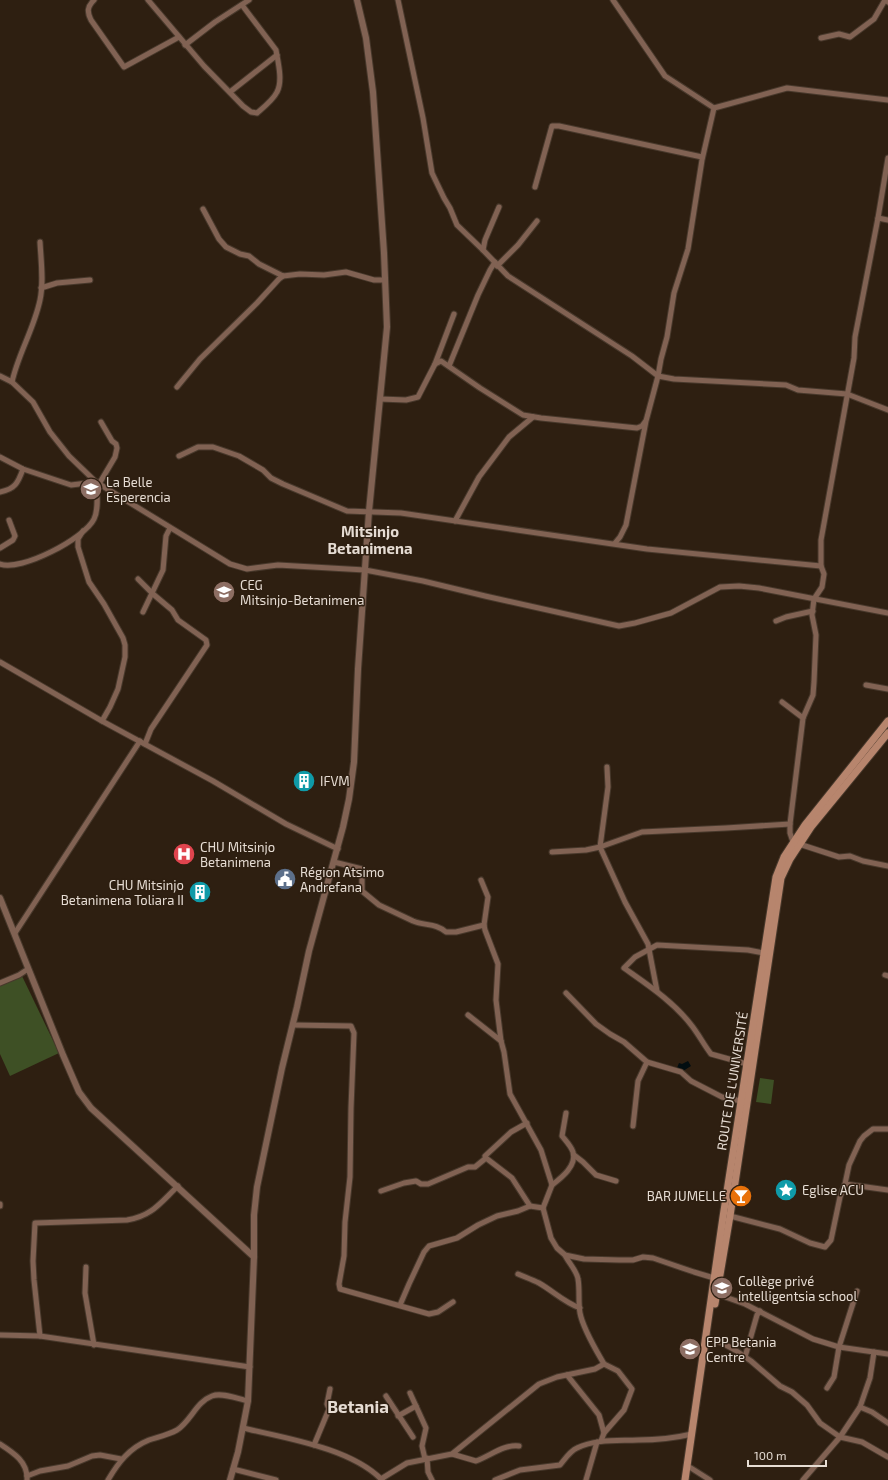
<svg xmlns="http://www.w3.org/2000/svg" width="888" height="1480" font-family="'Exo 2',sans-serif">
	<rect width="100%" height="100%" fill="#2e1f11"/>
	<!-- green -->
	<g fill="#3e5025">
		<polygon points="22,976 59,1053 10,1076 0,1054 0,986"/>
		<polygon points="760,1078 774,1080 771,1104 756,1102"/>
	</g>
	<!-- water -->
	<polygon fill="#020d10" points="688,1061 691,1066 683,1071 677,1068 679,1063 682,1064"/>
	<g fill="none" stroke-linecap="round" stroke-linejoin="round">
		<!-- minor casing -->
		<g stroke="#48392c" stroke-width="7">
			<g id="minor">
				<path d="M 94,0 C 87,7 87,12 91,20 L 124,67 L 179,37"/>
				<path d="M 148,0 L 204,66 L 243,106 L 251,112 L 257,113 C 264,107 273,100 277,92 C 283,81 278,62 276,50 L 242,5"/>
				<polyline points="398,0 423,118 432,173 444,198 450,208 457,225 483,250 508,276 632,356 658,376 674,379 786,385 798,390 847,394 888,410"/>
				<polyline points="613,0 665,76 714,108 702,160 688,249 674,293 667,337 661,359 658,376 646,421 626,525 620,537 615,543"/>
				<polyline points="821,38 839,34 850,37 874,19 885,0 888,2"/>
				<polyline points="185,45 215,22 249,0"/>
				<polyline points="230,92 277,55"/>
				<polyline points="714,108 787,88 888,100"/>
				<polyline points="888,158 878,218 855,337 854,358 821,540 821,566 824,574 822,587 814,599 812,615 816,635 814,682 813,695 803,718 790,824 790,833 793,842 839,857 850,856 863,861 888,866"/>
				<polyline points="535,187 552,126 559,126 702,157"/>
				<polyline points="203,209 219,239 226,247 240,254 249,256 259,264 283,276 300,274 324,275 346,272 374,280 385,280"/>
				<polyline points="878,218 888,220"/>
				<polyline points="483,250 485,240 499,207"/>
				<polyline points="497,266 518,245 537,221"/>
				<polyline points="41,288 57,283 90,280"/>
				<polyline points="435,364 454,314"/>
				<polyline points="449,366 478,295 490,270 495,262"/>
				<polyline points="0,376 12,382 33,402 50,432 69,456 96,482 230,564 247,569 278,565 365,570 423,581 485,596 619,626 635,623 671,613 720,587 739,586 759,588 888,613"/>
				<path d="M 12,382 C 18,354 34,329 40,300 C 44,282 41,261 40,242"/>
				<polyline points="177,387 200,359 257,303 279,279 283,276"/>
				<polyline points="380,399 406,400 418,397 435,364 441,361 480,388 523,415 541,418 637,428 642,426 645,422"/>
				<polyline points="179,456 198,447 213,447 239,456 263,470 271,478 283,484 347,511 401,513 647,549 821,566"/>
				<polyline points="0,457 23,469 71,485 96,482"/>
				<polyline points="99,484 115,457 117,448 116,444 112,441 101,422"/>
				<path d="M 0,492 C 15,489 18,483 23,469"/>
				<polyline points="455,521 479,477 509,437 533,417"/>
				<polyline points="83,531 78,539 78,547 89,582 104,604 123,638 125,645 125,657 118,689 110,707 102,721"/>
				<polyline points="0,548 13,540 15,536 9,520"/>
				<path d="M 0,564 C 21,572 85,538 94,519 C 99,509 97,493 96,482"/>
				<polyline points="138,579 153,594 172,610 178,620 206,640 207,645 151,729 145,744"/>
				<polyline points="143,612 163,570 166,536 170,528"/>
				<polyline points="776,621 786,617 813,611"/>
				<polyline points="0,662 102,721 213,781 286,824 338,849"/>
				<polyline points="866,685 888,689"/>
				<polyline points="782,702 803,718"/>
				<polyline points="607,767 608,787 600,847 625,902 648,944 657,991"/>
				<polyline points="552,852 586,850 600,847 642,832 726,828 790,824"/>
				<path d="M 334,862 L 362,869 L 362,891 L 379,905 L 413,921 C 425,926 436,923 446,932 L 456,932 L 484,925"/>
				<polyline points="481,880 488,897 484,925 485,930 498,964 496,1000 501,1041 504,1052 510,1094 541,1150 552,1185 543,1208 551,1238 557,1248 565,1255 584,1259 619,1260 633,1260 643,1257 653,1258 694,1272 714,1278"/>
				<polyline points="15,933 140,741"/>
				<polyline points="885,975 888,976"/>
				<polyline points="0,983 19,975 28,969"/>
				<polyline points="566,993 596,1024 610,1034 624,1042 647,1062 681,1072 691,1081 722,1097 741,1101"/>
				<polyline points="468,1015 501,1041"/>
				<polyline points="293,1025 351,1026 354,1033 351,1108 350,1177 345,1222 344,1256 339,1284 340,1289 429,1314 438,1312 453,1302"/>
				<path d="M 747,1064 L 711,1054 C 704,1045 699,1035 692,1026 C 674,1002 648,985 624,968 L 635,957 L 657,945 L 748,950 L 764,953"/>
				<polyline points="633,1126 638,1081 647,1062"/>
				<polyline points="574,1155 583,1162 596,1175 616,1181"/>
				<polyline points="486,1158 512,1178 530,1206"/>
				<polyline points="845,1184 888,1190"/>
				<path d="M 552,1185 C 561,1178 577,1166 573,1152 C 571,1146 566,1141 562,1136 L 566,1113"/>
				<polyline points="381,1191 404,1183 416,1181 421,1184 428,1184 468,1167 475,1167 486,1158 485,1156 511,1132 527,1123"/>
				<polyline points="0,1204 0,1206"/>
				<polyline points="730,1216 780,1229 810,1243 825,1247 831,1240 840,1197 845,1184 849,1165 860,1141 864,1136 873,1129 888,1129"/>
				<polyline points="86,1267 85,1293 94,1345"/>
				<path d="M 518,1274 C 525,1277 533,1280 539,1283 C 553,1291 565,1303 580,1308"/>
				<polyline points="717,1294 745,1304 813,1339 839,1347 888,1354"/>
				<polyline points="400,1305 409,1284 424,1252 429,1246 457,1238 478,1225 497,1216 518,1211 530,1206 543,1208"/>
				<polyline points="0,1335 40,1336 250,1367"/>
				<path d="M 40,1336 L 34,1280 L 33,1261 L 35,1223 L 127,1220 C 152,1216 160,1203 178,1186"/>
				<polyline points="709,1339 722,1343 735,1350 751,1361 780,1386 792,1392 807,1405 820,1423 840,1437 862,1442 888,1457"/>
				<polyline points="745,1357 757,1315 760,1311"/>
				<polyline points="604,1364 618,1371 632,1389 624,1410 604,1433"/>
				<polyline points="567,1375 599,1415 604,1433 601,1441"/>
				<polyline points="827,1388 834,1377 839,1347 857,1291"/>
				<polyline points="410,1393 426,1428 422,1446 425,1459"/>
				<polyline points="386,1396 413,1437"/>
				<polyline points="860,1407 872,1412 888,1423"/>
				<polyline points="398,1416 416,1406"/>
				<path d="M 243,1428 C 285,1438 351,1448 382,1480"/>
				<path d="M 0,1444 C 14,1453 28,1462 27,1480"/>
				<polyline points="314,1445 329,1409 327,1404 330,1389"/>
				<path d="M 452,1454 L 476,1461 C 490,1456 504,1444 519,1446"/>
				<polyline points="427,1458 428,1472 432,1480"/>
				<polyline points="691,1468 710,1480"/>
				<polyline points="233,1469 276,1480"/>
				<polyline points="27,1476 40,1471 68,1466 92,1456 100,1455 121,1459"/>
				<path d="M 381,1479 L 407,1463 L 452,1454 L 539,1384 L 557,1377 L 595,1369 L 604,1364 C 596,1350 583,1329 580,1313 C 578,1302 580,1290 578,1279 C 577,1271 568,1262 565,1255"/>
				<path d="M 108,1480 C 118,1463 129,1448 149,1440 C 158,1437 168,1435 177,1430 C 191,1421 196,1402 212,1396 C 222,1392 238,1399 248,1401"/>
				<path d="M 495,1480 L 520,1470 L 560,1465 C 565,1459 570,1451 577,1448 C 596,1439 617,1441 638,1440 C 656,1440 675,1438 692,1434"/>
				<polyline points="586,1480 597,1442"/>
				<polyline points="803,1480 840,1437 860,1407 870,1378 874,1352"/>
			</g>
		</g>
		<!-- tertiary casing -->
		<g stroke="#48392c" stroke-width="8">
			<g id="tertiary">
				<polyline points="0,898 63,1055 79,1092 91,1108 254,1257"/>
				<polyline points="230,1480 238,1452 248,1401 254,1257 254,1215 257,1187 282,1068 297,1007 309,951 343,827 349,799 354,762 358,669 369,511 387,327 384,253 373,92 366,38 357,0"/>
			</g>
		</g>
		<!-- secondary casing -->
		<g stroke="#48392c" stroke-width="9">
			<g id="secondary">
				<polyline points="715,1304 730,1216 781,878 790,859 811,827 888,733"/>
				<polyline points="685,1480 723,1217 776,877 784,857 805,825 888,721"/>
			</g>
		</g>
		<!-- minor -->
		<use href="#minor" stroke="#816253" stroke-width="5"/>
		<!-- tertiary -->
		<use href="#tertiary" stroke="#816253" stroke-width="6"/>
		<!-- secondary -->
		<use href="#secondary" stroke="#b7856d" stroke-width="7"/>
	</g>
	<!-- icons -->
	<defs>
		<g id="school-disc" transform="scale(1.15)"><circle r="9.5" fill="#8d6e63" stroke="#2e1f11"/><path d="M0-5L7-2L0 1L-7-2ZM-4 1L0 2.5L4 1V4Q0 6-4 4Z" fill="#fff"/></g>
		<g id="building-disc" transform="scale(1.15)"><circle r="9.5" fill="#0f9aa8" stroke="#2e1f11"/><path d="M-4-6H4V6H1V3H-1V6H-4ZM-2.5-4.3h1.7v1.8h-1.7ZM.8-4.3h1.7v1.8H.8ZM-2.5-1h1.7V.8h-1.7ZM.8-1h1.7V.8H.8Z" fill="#fff"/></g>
		<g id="hospital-disc" transform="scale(1.15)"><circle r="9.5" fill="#e0444e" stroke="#2e1f11"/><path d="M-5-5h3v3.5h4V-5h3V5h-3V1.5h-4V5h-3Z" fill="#fff"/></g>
		<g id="civic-disc" transform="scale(1.15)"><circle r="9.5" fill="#5c6f8a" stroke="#2e1f11"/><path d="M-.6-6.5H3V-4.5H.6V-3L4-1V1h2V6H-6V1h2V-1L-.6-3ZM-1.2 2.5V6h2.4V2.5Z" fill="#fff"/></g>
		<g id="sight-disc" transform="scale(1.15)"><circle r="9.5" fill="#0f9aa8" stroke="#2e1f11"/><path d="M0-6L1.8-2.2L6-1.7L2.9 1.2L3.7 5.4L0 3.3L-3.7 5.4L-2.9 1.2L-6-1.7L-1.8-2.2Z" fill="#fff"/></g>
		<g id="bar-disc" transform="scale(1.15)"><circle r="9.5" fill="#e8710a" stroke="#2e1f11"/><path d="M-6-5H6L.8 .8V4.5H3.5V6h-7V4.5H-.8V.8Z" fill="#fff"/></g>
	</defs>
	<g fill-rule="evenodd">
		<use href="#school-disc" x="91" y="489"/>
		<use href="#school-disc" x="224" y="592"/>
		<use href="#building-disc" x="304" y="781"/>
		<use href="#hospital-disc" x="184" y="854"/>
		<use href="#civic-disc" x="285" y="879"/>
		<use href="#building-disc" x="200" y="892"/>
		<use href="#sight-disc" x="786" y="1190"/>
		<use href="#bar-disc" x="741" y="1196"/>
		<use href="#school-disc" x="722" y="1288"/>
		<use href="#school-disc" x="690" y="1349"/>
	</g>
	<g text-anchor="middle" stroke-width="3" stroke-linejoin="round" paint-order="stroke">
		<!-- poi labels -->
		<g font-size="13" fill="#e6dcd3" stroke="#2e1f11" text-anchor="start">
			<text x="106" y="487">La Belle<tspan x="106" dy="15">Esperencia</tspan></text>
			<text x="240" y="590">CEG<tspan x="240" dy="15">Mitsinjo-Betanimena</tspan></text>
			<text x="320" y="786">IFVM</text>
			<text x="200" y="852">CHU Mitsinjo<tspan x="200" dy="15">Betanimena</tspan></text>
			<text x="300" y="877">Région Atsimo<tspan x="300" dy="15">Andrefana</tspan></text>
			<text x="184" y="890" text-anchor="end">CHU Mitsinjo<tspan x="184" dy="15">Betanimena Toliara II</tspan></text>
			<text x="802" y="1195">Eglise ACU</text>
			<text x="726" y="1201" text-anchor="end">BAR JUMELLE</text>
			<text x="738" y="1286">Collège privé<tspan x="738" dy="15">intelligentsia school</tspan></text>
			<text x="706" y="1347">EPP Betania<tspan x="706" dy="15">Centre</tspan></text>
		</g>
		<!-- street labels -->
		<g font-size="13" fill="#e6dcd3" stroke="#2e1f11">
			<text transform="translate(732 1081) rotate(-81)" y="5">ROUTE DE L'UNIVERSITÉ</text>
		</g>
		<!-- quarter labels -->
		<g font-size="15" font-weight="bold" fill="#e6dcd3" stroke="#2e1f11">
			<text x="370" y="537">Mitsinjo<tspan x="370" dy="17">Betanimena</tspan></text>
		</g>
		<!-- district labels -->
		<g font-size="17" font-weight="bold" fill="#e6dcd3" stroke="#2e1f11">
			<text x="358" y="1413">Betania</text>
		</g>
	</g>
	<!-- scale -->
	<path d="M748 1460v6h78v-6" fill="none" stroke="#e6dcd3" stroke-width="2"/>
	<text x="754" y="1460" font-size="12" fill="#e6dcd3" stroke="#2e1f11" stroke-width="3" paint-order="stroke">100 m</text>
</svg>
